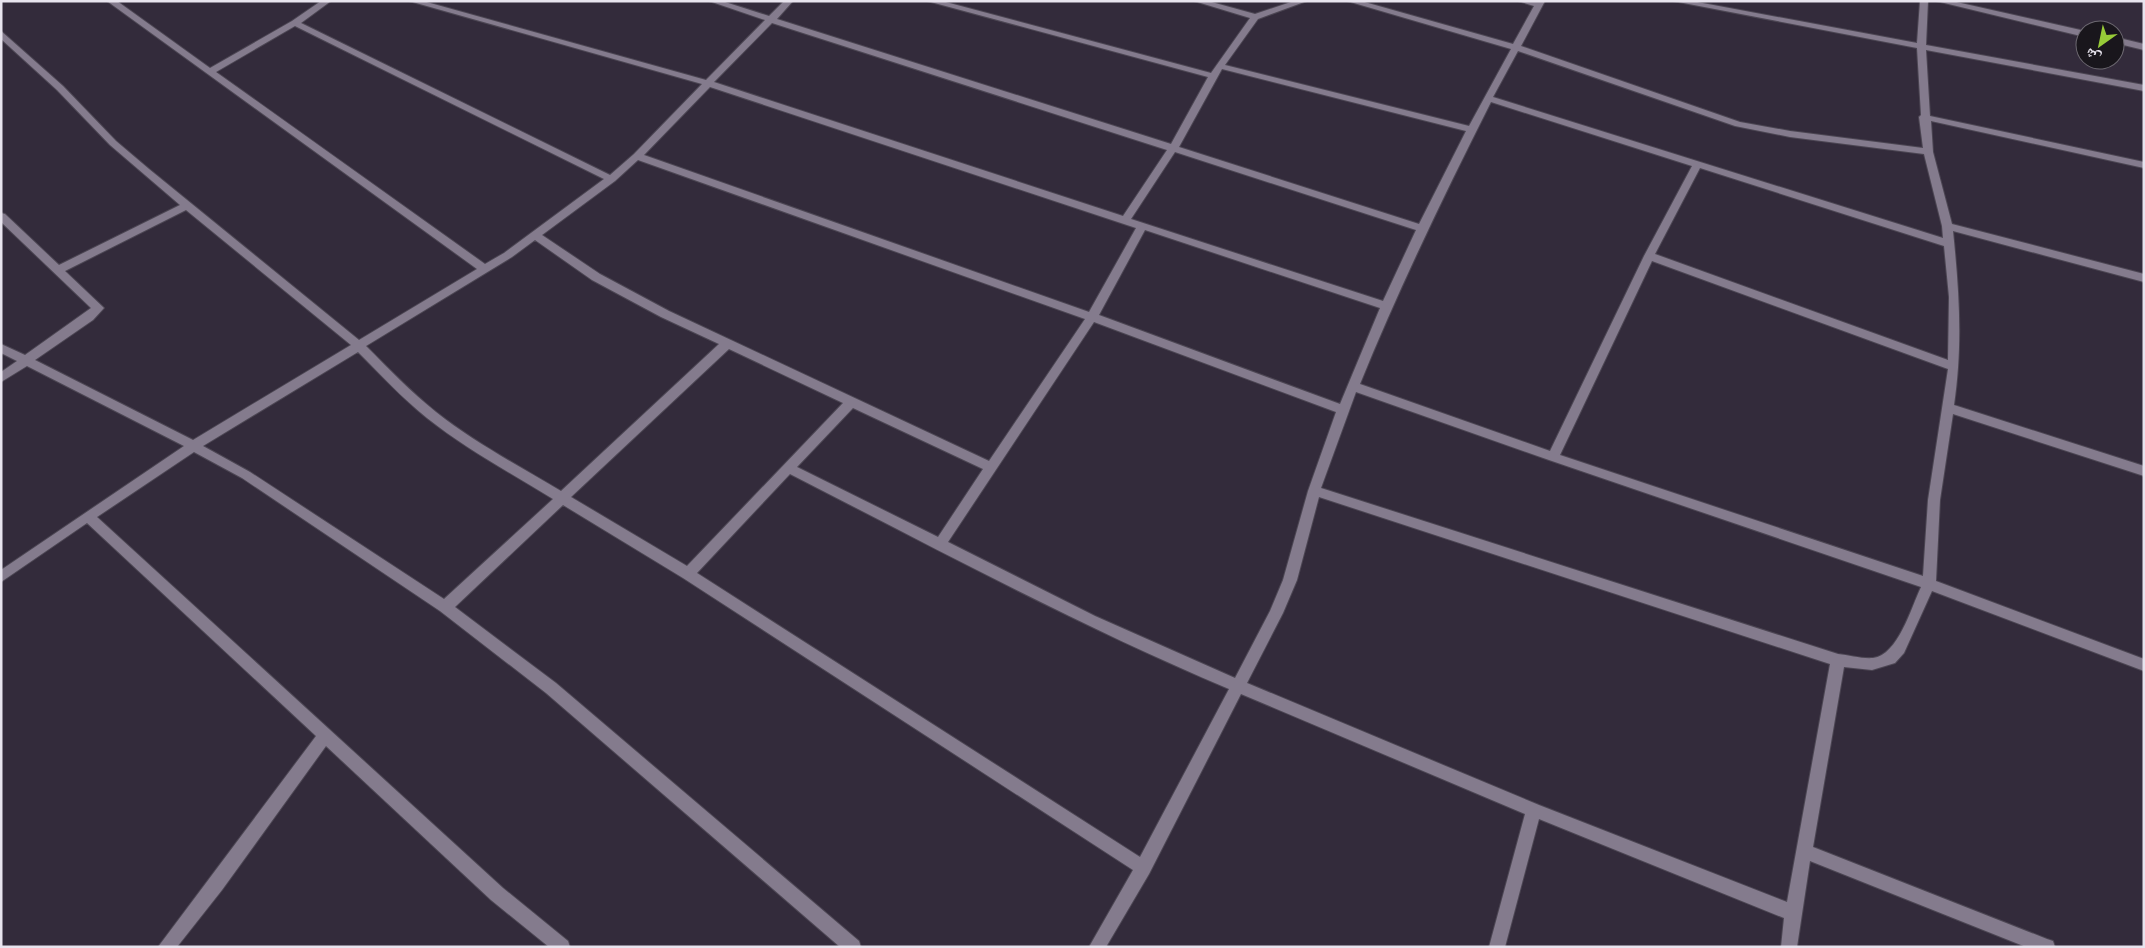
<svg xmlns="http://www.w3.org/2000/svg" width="2145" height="948" font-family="'Public Sans','Noto Naskh Arabic',sans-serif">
	<rect width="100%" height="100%" fill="#332b3b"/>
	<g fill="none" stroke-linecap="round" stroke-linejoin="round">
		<!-- minor casing -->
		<g stroke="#4c4653" stroke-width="2">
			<g id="minor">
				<path d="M 107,1 L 117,1 L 210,68 L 292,21 L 321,1 L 331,1 L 301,23 L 610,175 L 634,154 L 702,84 L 409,1 L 423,1 L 706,80 L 765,20 L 709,1 L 722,1 L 769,16 L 784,1 L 793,1 L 777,19 L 1171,144 L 1208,77 L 927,1 L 942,1 L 1211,73 L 1250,18 L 1194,1 L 1208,1 L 1255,14 L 1294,1 L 1307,1 L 1258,19 L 1225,65 L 1469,126 L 1511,49 L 1347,1 L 1361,1 L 1513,44 L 1534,6 L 1518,1 L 1545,1 L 1521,46 L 1740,122 L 1790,131 L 1923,148 L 1919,117 L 1921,115 L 1917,48 L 1673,1 L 1692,1 L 1917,43 L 1920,1 L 1928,1 L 1926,45 L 2144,85 L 2144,91 L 1926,50 L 1930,116 L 2144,162 L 2144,168 L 1931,121 L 1933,152 L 1952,224 L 2144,274 L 2144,282 L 1953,231 C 1959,291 1963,344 1954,405 L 2144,466 L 2144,476 L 1953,414 L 1940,500 L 1936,581 L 2144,659 L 2144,671 L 1932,591 L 1904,653 L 1895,663 L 1872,670 L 1844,667 L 1813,847 L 2047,939 L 2053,941 L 2055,947 L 2026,947 L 1810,861 L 1797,947 L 1781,947 L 1784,918 L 1539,819 L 1505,947 L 1489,947 L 1525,814 L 1241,694 L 1149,874 L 1106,947 L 1089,947 L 1133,870 L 683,578 L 563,505 L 455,607 L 556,683 L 859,941 L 861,947 L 840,947 L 546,693 L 440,611 L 242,478 L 194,452 L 97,517 L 503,888 L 568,941 L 570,947 L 549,947 L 491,900 L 326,746 L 222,890 L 177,947 L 158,947 L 316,736 L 87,523 L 1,582 L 1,570 L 184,446 L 27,366 L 1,382 L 1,372 L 17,361 L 1,353 L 1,344 L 25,355 L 91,308 L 1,222 L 1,213 L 5,214 L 59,265 L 180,205 L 110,145 L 57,90 L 1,39 L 1,31 L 63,86 L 116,141 L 149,169 L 359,340 L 477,269 ZM 772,23 L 1167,150 L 1123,216 L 714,82 ZM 295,26 L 604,179 L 504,253 L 485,264 L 216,72 ZM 1518,51 L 1735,126 L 1790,137 L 1924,154 L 1942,226 L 1943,238 L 1493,97 ZM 1222,69 L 1466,131 L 1419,224 L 1179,147 ZM 710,87 L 1136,228 L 1089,312 L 644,155 ZM 1491,102 L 1692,166 L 1644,256 L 1550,451 L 1360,384 C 1399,288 1445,193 1491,102 ZM 1175,152 L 1416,230 L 1383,301 L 1131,219 ZM 638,160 L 1085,319 L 989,461 L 669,311 L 600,274 L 542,235 L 615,181 ZM 1700,168 L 1944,246 L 1949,297 L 1948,360 L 1655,254 ZM 186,210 L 351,345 L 193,440 L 35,360 L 93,320 L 104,308 L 65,271 ZM 1145,230 L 1380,308 L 1340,404 L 1099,315 ZM 535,240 L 592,280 L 661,317 L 719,344 L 561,491 C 519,466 474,442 436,412 C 411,392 389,369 366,346 L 512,257 ZM 1652,261 L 1948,369 L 1928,500 L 1923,576 L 1560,455 ZM 1094,322 L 1336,412 L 1308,491 L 1283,580 L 1270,611 L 1235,678 L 1095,616 L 948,542 ZM 729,349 L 843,403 L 687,566 L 571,497 ZM 358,352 C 380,374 402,398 427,418 C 466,449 511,473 553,499 L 444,599 L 250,472 L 203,446 ZM 1356,392 L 1549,460 L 1921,587 C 1911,608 1898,655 1873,658 C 1862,659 1849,655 1838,654 L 1321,488 ZM 853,408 L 983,469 L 938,537 L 797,467 ZM 790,474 C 935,548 1079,626 1229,689 L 1140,857 L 697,573 ZM 1319,497 L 1830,664 L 1787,902 L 1539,805 L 1247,683 L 1283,613 L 1297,580 Z"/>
				<polygon points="1936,1 1952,1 2085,31 2085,37"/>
				<polygon points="2115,37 2144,44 2144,50 2115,43"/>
			</g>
		</g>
		<!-- minor -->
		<use href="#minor" fill="#847b8d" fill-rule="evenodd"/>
	</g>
	<!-- border -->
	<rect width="2145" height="948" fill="none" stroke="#e8e4ee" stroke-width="5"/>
	<!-- north arrow -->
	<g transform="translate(2100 45) rotate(213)"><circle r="24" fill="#19161c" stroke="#6c6870"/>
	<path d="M0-4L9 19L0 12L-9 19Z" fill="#97cb38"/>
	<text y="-8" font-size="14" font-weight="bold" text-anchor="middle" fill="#e8e4ee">ش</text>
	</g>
</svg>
